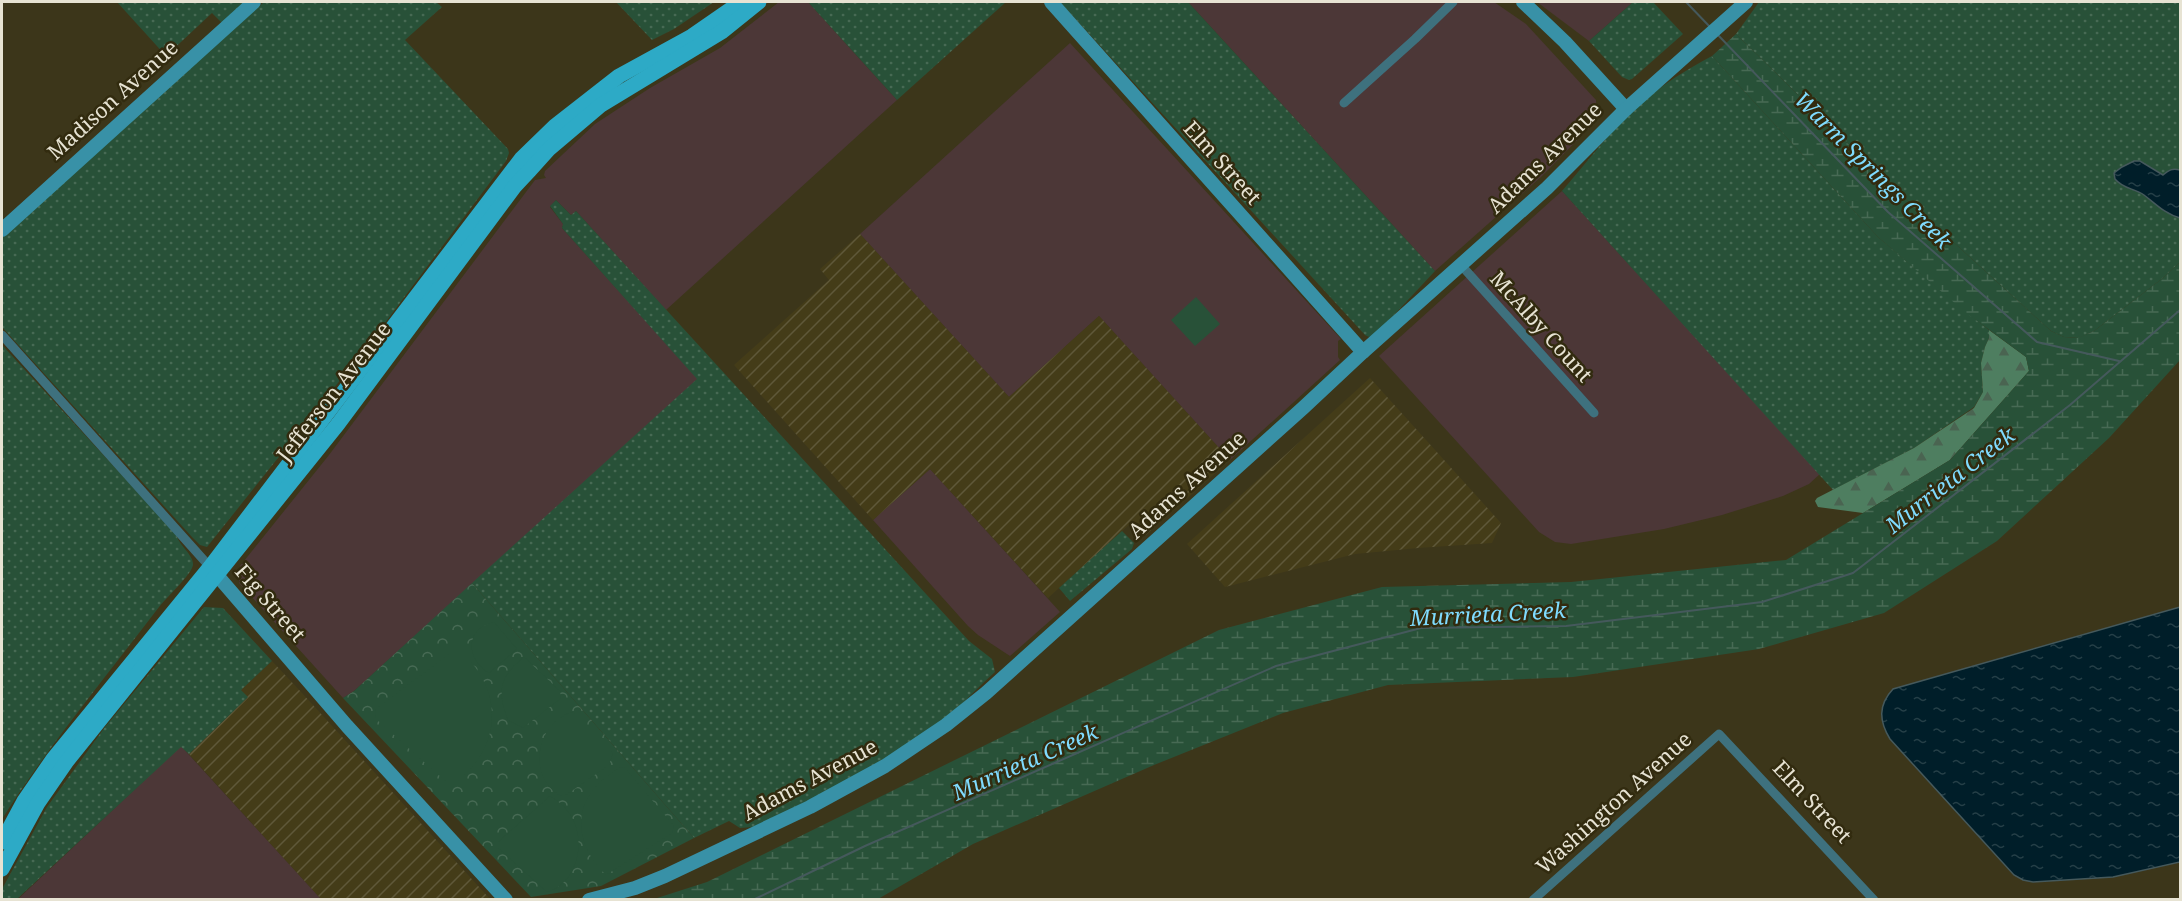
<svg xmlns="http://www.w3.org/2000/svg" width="2182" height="901" font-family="'Noto Serif',serif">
	<defs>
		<pattern id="industrial-furrows" width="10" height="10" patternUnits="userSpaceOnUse" patternTransform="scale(1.5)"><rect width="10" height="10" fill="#443c18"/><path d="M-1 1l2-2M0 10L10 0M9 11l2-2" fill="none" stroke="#5f5839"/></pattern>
		<pattern id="grass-dots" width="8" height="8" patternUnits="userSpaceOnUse" patternTransform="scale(1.5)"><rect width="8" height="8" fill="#285138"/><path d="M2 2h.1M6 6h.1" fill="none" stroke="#476a54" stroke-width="1.8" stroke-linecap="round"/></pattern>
		<pattern id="forest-firs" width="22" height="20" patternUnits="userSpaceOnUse" patternTransform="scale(1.5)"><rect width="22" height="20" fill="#4e7e60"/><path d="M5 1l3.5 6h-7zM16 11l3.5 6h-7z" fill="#4a6451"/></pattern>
		<pattern id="wetland-marsh" width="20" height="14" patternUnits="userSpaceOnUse" patternTransform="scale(1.5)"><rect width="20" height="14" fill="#285138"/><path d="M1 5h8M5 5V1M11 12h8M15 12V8" fill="none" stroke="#476a54"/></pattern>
		<pattern id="park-crowns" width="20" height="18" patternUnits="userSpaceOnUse" patternTransform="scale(1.5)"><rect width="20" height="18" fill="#285138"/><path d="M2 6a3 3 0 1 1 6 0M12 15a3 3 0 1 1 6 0" fill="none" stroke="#476a54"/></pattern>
		<pattern id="water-ripples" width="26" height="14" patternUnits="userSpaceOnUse" patternTransform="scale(1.5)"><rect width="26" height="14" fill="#001e29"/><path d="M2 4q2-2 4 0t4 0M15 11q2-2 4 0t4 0" fill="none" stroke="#253f47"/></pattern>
	</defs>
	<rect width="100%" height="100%" fill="#3c361a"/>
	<!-- commercial -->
	<g fill="#4c3737">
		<polygon points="779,2 808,2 897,100 666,310 576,211 571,215 556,200 550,207 563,224 562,228 698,379 354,691 343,698 239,583 240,566 329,455 535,180 546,178 544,175 545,171 595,124 650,88 720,48"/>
		<polygon points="1188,2 1494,2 1526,24 1596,100 1597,120 1542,176 1435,271"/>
		<polygon points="1537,2 1633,2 1589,41"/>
		<polygon points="1070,43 1341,339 1338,341 1338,357 1340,360 1230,460 1099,316 1009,397 860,234"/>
		<polygon points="1562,191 1820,474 1809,484 1783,496 1722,515 1664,529 1571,544 1555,542 1539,532 1379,356"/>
		<polygon points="930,469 1060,612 1010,656 978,635 968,626 873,520"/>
		<polygon points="181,746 321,899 17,900"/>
	</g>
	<!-- industrial -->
	<g fill="url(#industrial-furrows)">
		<polygon points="860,234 1009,397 1099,316 1230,460 1146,535 1132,522 1048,598 930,469 873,520 734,365 829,280 820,269"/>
		<polygon points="1370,378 1501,523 1492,543 1418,548 1355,554 1225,587 1187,544"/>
		<polygon points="272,661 302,693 490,899 321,899 189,754 247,698 241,690"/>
	</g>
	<!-- grass -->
	<g fill="url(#grass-dots)">
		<polygon points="117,2 248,2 223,24 212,13 166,56"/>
		<polygon points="264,2 436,2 442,7 405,40 508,149 509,153 506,161 373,339 207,547 200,545 192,537 2,327 2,238"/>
		<polygon points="616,2 714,2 674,29 652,40"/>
		<polygon points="808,2 1006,2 897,100"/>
		<polygon points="1060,2 1188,2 1435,271 1378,332 1369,337 1365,335"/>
		<polygon points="1633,2 1653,2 1683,34 1632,79 1629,80 1622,77 1589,41"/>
		<polygon points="1759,2 2180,2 2180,262 2163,278 2094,331 2079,338 2064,337 2051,331 1884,179 1736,34"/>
		<path d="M 1712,56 L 1878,237 L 1965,311 L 1989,330 L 1989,338 L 1985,347 L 1981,363 L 1983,392 L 1974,407 L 1914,448 L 1833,490 L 1562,191 C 1587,162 1610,131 1639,105 C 1661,85 1686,70 1712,56 Z"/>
		<path d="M 556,200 L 571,215 L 576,211 L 969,641 L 992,659 L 995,672 C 978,687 963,704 945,719 C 887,765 819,795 753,827 L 740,828 L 729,821 L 694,838 L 472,583 L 697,379 L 562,228 L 563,224 L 550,206 Z"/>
		<path d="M 2,345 L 176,534 C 179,546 194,555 193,565 C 192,574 166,598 159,607 C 106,677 49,745 2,819 Z"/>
		<polygon points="1122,531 1134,543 1132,549 1070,601 1059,588"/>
		<polygon points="204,607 223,608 272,661 241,690 248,697 189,754 181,747 17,899 2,899 2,889 47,807 105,727"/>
	</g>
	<!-- forest -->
	<polygon fill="url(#forest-firs)" points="1989,330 2026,357 2029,371 1950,460 1863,513 1818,507 1815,501 1817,498 1914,448 1974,408 1983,392 1981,363 1985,347 1989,338"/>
	<!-- wetland -->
	<polygon fill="url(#wetland-marsh)" points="1736,34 1884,179 2051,331 2064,337 2078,338 2094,331 2163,278 2180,262 2180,360 2109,438 1997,541 1884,613 1759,649 1573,677 1388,685 1283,713 1154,765 973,844 878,899 654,899 707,882 1219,630 1382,587 1571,582 1786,560 1950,460 2029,371 2026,357 1965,312 1878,237 1712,56"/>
	<!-- park -->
	<polygon fill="url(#park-crowns)" points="472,583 694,838 601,886 531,897 343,698 354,691"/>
	<!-- garden -->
	<g fill="#285138">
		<polygon points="1196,297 1220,324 1195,346 1171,320"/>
		<path d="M 494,622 L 517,649 L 489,673 C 475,665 465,646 477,631 C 481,626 488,624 494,622 Z"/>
		<path d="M 457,648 C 506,689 503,750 451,786 L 375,718 L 376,709 Z"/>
		<path d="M 524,657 L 560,691 L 561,698 L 523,728 L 508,720 C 497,691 499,677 524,657 Z"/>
		<path d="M 573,712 L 613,753 L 609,765 L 563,797 C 526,780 535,722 573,712 Z"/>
		<path d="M 624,767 L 674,826 L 672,833 L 606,875 C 582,852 571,818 593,790 C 600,781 610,774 619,768 Z"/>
		<path d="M 550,796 C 558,801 566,807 571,816 C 587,841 577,884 547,892 L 498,848 L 498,842 Z"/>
	</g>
	<!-- water -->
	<g fill="url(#water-ripples)" stroke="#45595c" stroke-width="1.5">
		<path d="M 2134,161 L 2140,161 L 2163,175 C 2169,170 2172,168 2180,170 L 2180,218 C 2165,214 2156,204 2144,195 C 2134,188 2123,189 2115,179 L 2114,173 L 2122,167 Z"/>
		<path d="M 2180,607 L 2180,862 L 2113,877 L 2033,882 L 2023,880 L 2014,875 L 1890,739 C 1879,721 1878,705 1893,689 Z"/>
	</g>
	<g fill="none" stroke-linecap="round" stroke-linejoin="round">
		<!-- stream -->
		<g stroke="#45595c" stroke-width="2">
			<polyline points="1686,2 1711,28"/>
			<polyline points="1717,34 1888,212 2037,342 2119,361"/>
			<polyline points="753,900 865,846 1276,666 1421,628 1566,626 1762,602 1853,573 2070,405 2180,310"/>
		</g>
		<!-- street -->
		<g stroke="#3e717e" stroke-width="9">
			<polyline points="1344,103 1415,39 1453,2"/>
			<polyline points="1461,265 1594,413"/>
			<polyline points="2,335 210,567"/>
			<polyline points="1533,900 1719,734 1874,900"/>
		</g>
		<!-- secondary -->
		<g stroke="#3891a7" stroke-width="14">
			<polyline points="1051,2 1363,352"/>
			<polyline points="1523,2 1565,42 1626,109"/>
			<polyline points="2,230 254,2"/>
			<polyline points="210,567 347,726 506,900"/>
			<polyline points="589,900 635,888 665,876 810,807 885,766 946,725 986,693 1303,408 1363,352 1547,188 1626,109 1746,2"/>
		</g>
		<!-- primary -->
		<g stroke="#2daac6" stroke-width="15">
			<polyline points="2,842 24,801 53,759 210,567 521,159 555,126 619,76 692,36 741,2"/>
			<polyline points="2,869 38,803 67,761 338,424 515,186 530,170 549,149 601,105 723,31 759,2"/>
		</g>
	</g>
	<g text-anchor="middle" stroke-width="5" stroke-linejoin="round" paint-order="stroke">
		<!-- street labels -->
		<g font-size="21" fill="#e7e3d3" stroke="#322b0f">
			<text transform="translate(113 100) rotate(-42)" y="7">Madison Avenue</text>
			<text transform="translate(1545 158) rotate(-44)" y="7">Adams Avenue</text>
			<text transform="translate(1222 163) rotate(48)" y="7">Elm Street</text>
			<text transform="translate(1541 327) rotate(48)" y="7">McAlby Count</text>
			<text transform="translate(334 392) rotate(-52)" y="7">Jefferson Avenue</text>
			<text transform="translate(1187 485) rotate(-42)" y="7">Adams Avenue</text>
			<text transform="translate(270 603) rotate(49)" y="7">Fig Street</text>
			<text transform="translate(810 780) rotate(-28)" y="7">Adams Avenue</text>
			<text transform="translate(1812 802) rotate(47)" y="7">Elm Street</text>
			<text transform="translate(1614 803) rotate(-42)" y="7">Washington Avenue</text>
		</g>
		<!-- water labels -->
		<g font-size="22" font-style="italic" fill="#7fdbfe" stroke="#322b0f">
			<text transform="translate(1873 170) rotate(45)" y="8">Warm Springs Creek</text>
			<text transform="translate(1950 480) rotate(-38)" y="8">Murrieta Creek</text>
			<text transform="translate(1488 614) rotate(-3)" y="8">Murrieta Creek</text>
			<text transform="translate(1025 762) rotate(-24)" y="8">Murrieta Creek</text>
		</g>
	</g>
	<!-- border -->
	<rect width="2182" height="901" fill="none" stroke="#e7e3d3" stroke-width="6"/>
</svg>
